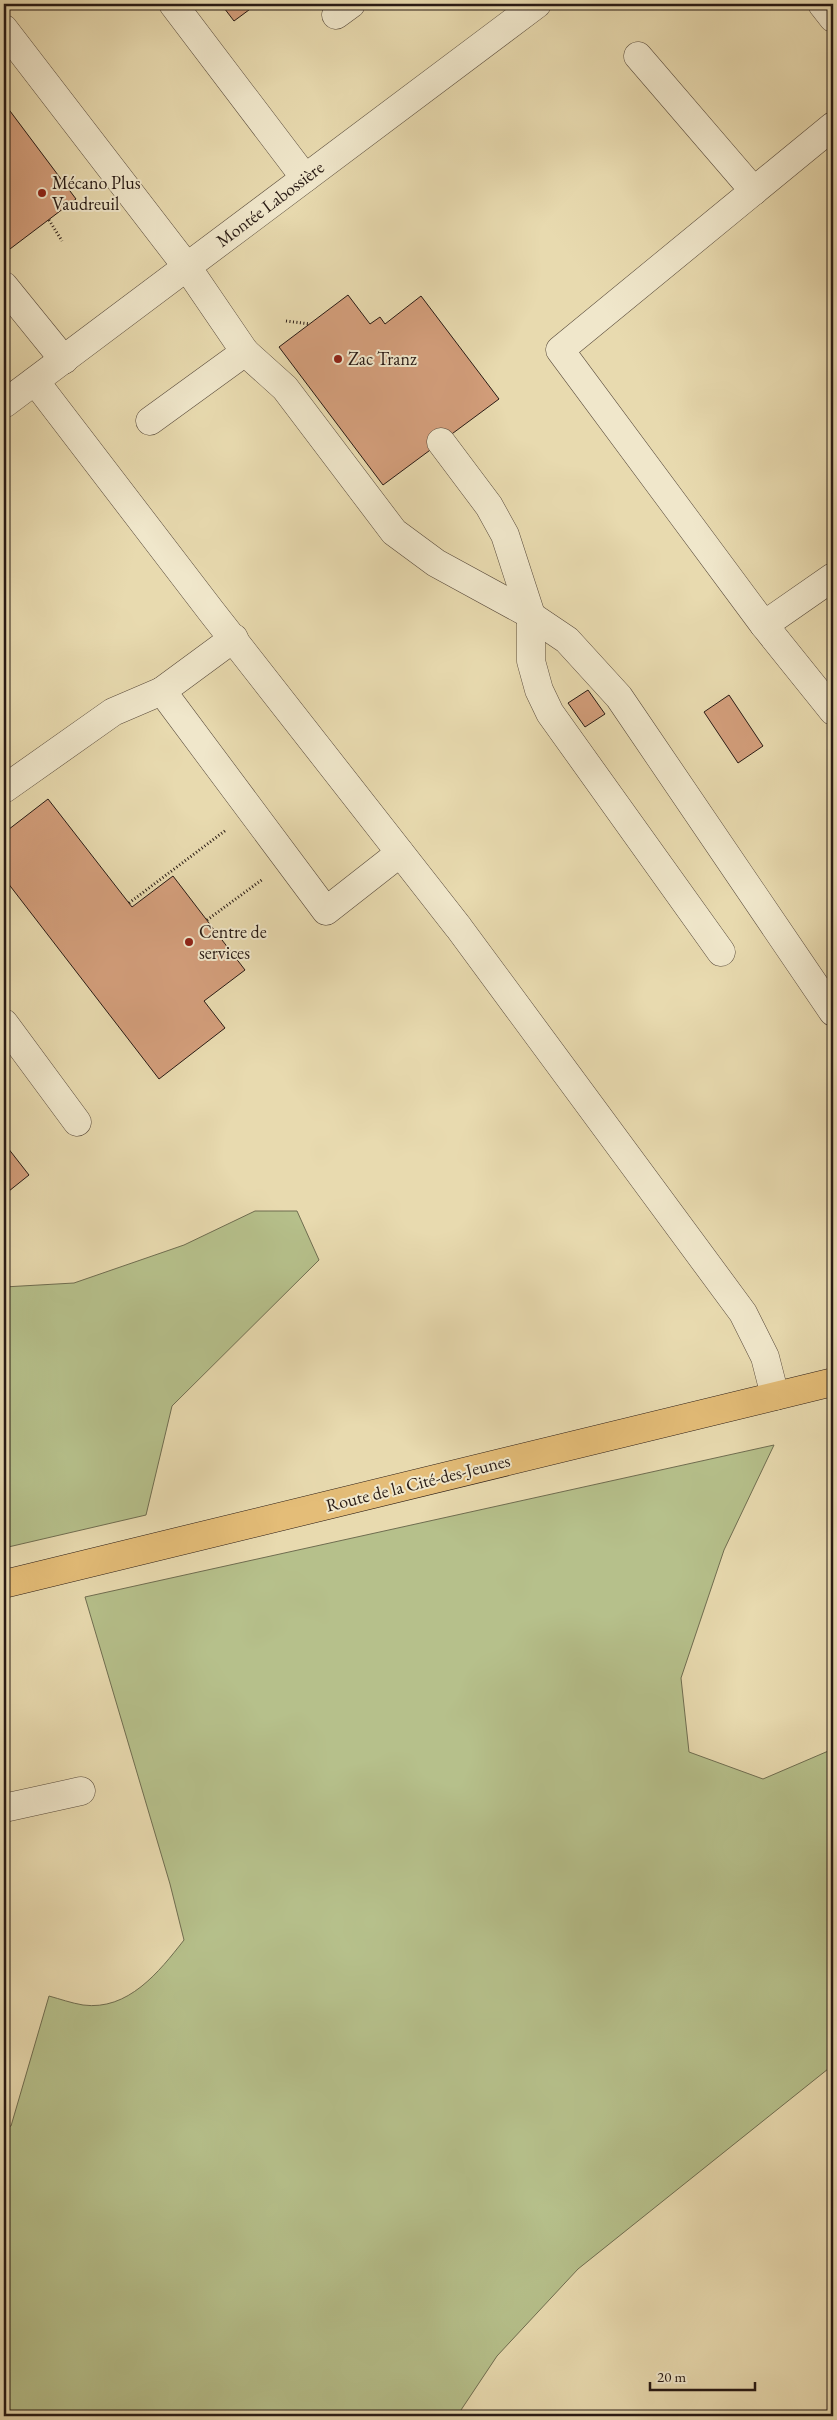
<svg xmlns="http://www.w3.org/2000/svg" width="837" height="2420" font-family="'EB Garamond',serif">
	<rect width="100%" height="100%" fill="#e8daaf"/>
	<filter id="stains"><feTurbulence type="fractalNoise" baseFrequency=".004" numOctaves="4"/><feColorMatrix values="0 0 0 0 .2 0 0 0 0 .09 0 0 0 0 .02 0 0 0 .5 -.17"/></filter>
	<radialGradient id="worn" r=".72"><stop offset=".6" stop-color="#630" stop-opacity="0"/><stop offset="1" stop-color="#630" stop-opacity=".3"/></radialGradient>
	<!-- green -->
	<g fill="#b6c08b" stroke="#6f6d50">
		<polygon points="255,1211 297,1211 319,1260 172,1406 146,1515 4,1548 4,1287 74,1283 184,1245"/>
		<path d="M 774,1445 L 724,1550 L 681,1678 L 689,1752 L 763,1779 L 833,1749 L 833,2065 L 578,2269 L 497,2356 L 457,2416 L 4,2416 L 4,2128 L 11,2126 L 49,1996 C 60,1999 71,2003 83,2005 C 128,2011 159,1972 184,1940 L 170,1884 L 85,1597 Z"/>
	</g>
	<!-- building -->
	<g fill="#d39e7b" stroke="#281a14">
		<polygon points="221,4 257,4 234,21"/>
		<polygon points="4,103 76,199 6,252 4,249"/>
		<polygon points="348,295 370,324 380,317 385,324 421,296 499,399 383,485 279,347"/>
		<polygon points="588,690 605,714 585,727 568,703"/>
		<polygon points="729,695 763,746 738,763 704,712"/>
		<polygon points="48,799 132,907 173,876 245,970 204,1001 225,1028 159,1079 4,878 4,833"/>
		<polygon points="4,1143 29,1175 4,1195"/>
	</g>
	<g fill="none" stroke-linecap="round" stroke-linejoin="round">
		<!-- minor casing -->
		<g stroke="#584a3b" stroke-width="29">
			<g id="minor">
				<polyline points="173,4 305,178"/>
				<polyline points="822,4 833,18"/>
				<polyline points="336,15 351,4"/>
				<polyline points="4,29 187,267 245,352 150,421"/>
				<polyline points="638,56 754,191"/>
				<polyline points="833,126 560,350 764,625 833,711"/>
				<polyline points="4,286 64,360"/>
				<polyline points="245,352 285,388 394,532 436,563 524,611 567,640 619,697 833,1012"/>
				<polyline points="35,381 211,611 459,928 743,1313 765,1357 775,1396"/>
				<polyline points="4,404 537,4"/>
				<polyline points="441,442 489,506 505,535 531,615 531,661 539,690 550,713 721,952"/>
				<polyline points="764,625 833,577"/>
				<polyline points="234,638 162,691 326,911 400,853"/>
				<polyline points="4,789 113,712 162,691"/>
				<polyline points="4,1023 77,1122"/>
				<polyline points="4,1808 81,1791"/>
			</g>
		</g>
		<!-- major casing -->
		<g stroke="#281a14" stroke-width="29">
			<polyline id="major" points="4,1584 833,1382"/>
		</g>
		<!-- path -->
		<g stroke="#281a14" stroke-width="3" stroke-dasharray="1 2.5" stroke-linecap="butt">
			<polyline points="49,220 62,241"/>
			<polyline points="286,321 310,324"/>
			<polyline points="129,903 226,830"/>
			<polyline points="207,920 263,879"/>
		</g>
		<!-- minor -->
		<use href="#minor" stroke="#f0e7cb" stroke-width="28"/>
		<!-- major -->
		<use href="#major" stroke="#e4bd78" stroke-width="28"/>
	</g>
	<!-- markers -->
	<g fill="#8f2418" stroke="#f0e7cb" stroke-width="2">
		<circle cx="42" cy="193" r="5"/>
		<circle cx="338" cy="359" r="5"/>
		<circle cx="189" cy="942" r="5"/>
	</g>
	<g text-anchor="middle" stroke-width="4" stroke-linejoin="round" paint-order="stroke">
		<!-- poi labels -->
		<g font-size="18" fill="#281a14" stroke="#f0e7cb" text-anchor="start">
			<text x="52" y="189">Mécano Plus<tspan x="52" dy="21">Vaudreuil</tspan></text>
			<text x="348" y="365">Zac Tranz</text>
			<text x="199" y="938">Centre de<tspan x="199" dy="21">services</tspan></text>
		</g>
		<!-- street labels -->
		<g font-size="18" fill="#281a14" stroke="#f0e7cb">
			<text transform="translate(270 204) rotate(-37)" y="6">Montée Labossière</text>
			<text transform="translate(418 1483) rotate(-14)" y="6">Route de la Cité-des-Jeunes</text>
		</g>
	</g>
	<!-- margin -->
	<rect width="837" height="2420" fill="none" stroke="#e8daaf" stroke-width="20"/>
	<rect x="5" y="5" width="827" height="2410" fill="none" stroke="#281a14" stroke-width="2.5"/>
	<rect x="10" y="10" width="817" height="2400" fill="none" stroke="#281a14"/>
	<!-- scale -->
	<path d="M650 2382v8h105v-8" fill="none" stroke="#281a14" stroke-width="2.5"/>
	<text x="657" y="2382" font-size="15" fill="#281a14" stroke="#f0e7cb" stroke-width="4" paint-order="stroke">20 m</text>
	<rect width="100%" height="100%" filter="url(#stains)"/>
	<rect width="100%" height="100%" fill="url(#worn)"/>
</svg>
